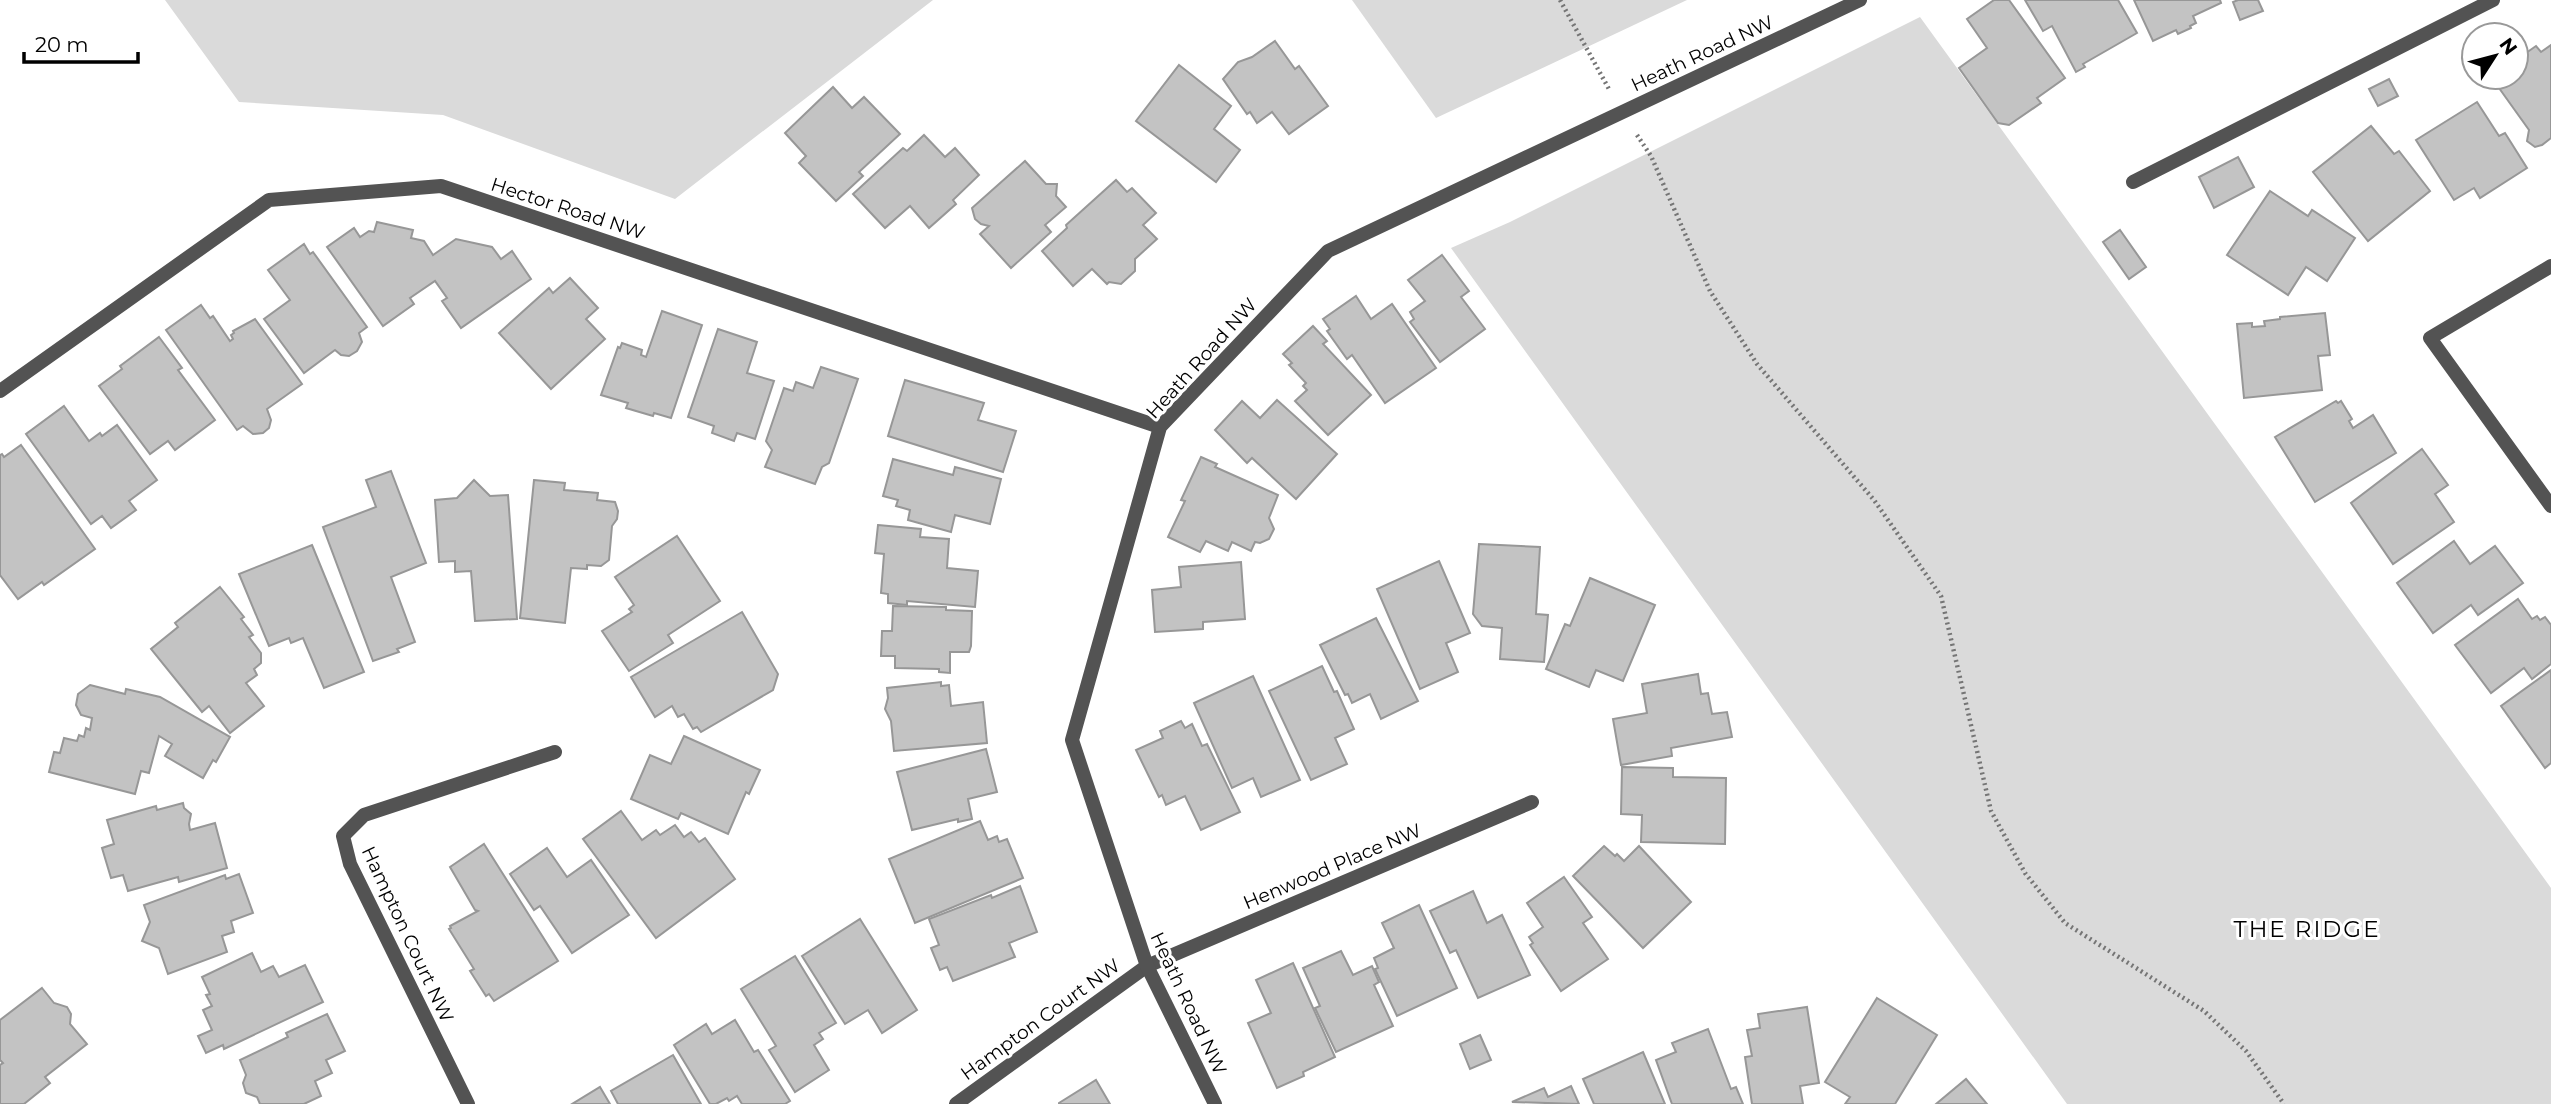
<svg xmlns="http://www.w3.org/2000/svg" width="2551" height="1104" font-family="Montserrat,sans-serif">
	<rect width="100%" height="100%" fill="#fff"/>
	<!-- green -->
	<g fill="#dadada">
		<polygon points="165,0 933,0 675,199 443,115 239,102"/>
		<polygon points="1352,0 1687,0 1436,118"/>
		<polygon points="1920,17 2551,888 2551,1104 2067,1104 1451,248 1510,222"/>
	</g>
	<!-- building -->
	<g fill="#c3c3c3" stroke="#979797" stroke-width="2">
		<polygon points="1994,0 2009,0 2065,78 2037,98 2041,103 2009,125 1998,123 1959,68 1987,48 1967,19"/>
		<polygon points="2025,0 2118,0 2137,33 2083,64 2085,67 2076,72 2052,26 2043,31"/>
		<polygon points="2134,0 2220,0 2221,3 2193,16 2196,23 2190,26 2191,28 2178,34 2176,30 2153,41"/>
		<polygon points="2238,0 2258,0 2263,11 2240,20 2233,2"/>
		<polygon points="1275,41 1295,69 1299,66 1328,106 1289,134 1272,112 1257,123 1250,112 1247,114 1223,79 1238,62 1252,57"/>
		<polygon points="2551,45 2551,138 2542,145 2535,147 2527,141 2529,130 2494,81 2499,77 2516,77 2516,60 2536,46 2541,52"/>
		<polygon points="1179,65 1231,106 1214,129 1240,150 1216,182 1136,121"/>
		<polygon points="2389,79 2398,96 2378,106 2369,89"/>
		<polygon points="833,87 852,108 864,97 900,134 859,172 863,176 836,201 799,163 806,156 785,133"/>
		<polygon points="2477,102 2499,136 2505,133 2527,168 2480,198 2474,188 2454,200 2416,140"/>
		<polygon points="2371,126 2394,154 2399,151 2430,191 2368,241 2313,172"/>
		<polygon points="924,135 945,157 955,148 979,175 953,200 956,204 929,228 910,206 885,228 853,194 903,148 907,151"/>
		<polygon points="2238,157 2254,187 2214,208 2199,177"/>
		<polygon points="1025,161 1046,184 1057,184 1056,196 1066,207 1045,225 1051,232 1011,268 980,234 989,226 981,224 975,219 972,208"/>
		<polygon points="1116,180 1127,192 1132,188 1156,213 1143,225 1157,239 1135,259 1135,271 1121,284 1109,282 1107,284 1092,269 1073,286 1042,251 1067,228 1066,225"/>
		<polygon points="2270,191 2308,216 2312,210 2355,238 2327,281 2306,267 2288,295 2227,255"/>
		<polygon points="377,222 413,230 411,238 424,241 433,255 456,239 492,247 501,259 512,251 531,279 461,328 442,301 447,298 435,281 410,298 414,304 383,326 327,247 354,228 360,237 369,231 374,232"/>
		<polygon points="2120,230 2146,267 2129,279 2103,242"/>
		<polygon points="304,244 310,254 313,252 367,327 359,333 362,342 357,351 349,356 341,355 335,350 304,373 264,319 290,300 268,270"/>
		<polygon points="1442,255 1469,291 1461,297 1485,329 1440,362 1410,322 1414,319 1410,312 1425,301 1408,280"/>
		<polygon points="570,278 598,308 586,319 605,339 551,389 499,333 549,288 553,293"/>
		<polygon points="1356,296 1371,319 1392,304 1436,368 1385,403 1352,355 1347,359 1327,331 1330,329 1323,319"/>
		<polygon points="201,305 210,318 213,316 230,341 233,339 231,335 234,333 233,331 255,319 302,384 267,409 271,420 269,428 263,433 253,434 243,426 237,430 166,330"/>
		<polygon points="662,311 702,325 671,418 654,413 653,416 626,408 628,403 601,395 618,347 620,348 622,343 642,350 641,355 646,357"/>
		<polygon points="2325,313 2330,355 2318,356 2322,390 2244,398 2237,324 2252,323 2252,327 2265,326 2264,321 2280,319 2280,317"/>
		<polygon points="1313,326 1327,341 1323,344 1371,395 1328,435 1295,401 1307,390 1303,386 1306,383 1289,365 1292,363 1283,354"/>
		<polygon points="718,329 757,342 747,373 774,381 755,439 737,433 734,441 712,433 714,426 688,417"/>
		<polygon points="159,337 182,368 178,370 215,420 175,450 168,441 150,454 99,386 122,369 120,366"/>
		<polygon points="821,367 858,379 829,463 822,467 815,484 765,467 772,450 766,441 784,388 793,391 796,382 813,388"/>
		<polygon points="905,380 984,403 978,420 1016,431 1003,472 888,436"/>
		<polygon points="1277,400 1337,454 1296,499 1252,458 1247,463 1215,430 1242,401 1260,418"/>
		<polygon points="2336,401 2338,403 2341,401 2352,419 2349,421 2353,428 2373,415 2396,453 2315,502 2275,437"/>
		<polygon points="64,406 89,441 100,433 102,436 117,425 157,480 129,501 136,510 111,528 102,516 91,524 26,434"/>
		<polygon points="21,445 95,549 44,585 42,582 18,599 0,575 0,455 2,454 4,457"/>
		<polygon points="2422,449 2448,485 2435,494 2454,522 2393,564 2351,503"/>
		<polygon points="1201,457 1217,464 1215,467 1278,495 1269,518 1274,529 1269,539 1260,543 1255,542 1251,551 1232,542 1228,551 1206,541 1200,552 1168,537 1185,501 1181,500"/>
		<polygon points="893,459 953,475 955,467 1001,479 990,524 955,515 951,532 908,520 910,510 896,506 898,500 883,496"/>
		<polygon points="391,471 426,563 391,577 415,642 397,649 399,652 373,661 323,527 376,507 366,480"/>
		<polygon points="474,480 490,496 508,495 517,619 475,621 471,571 455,572 455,561 439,562 435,500 457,498"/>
		<polygon points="534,480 565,483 564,490 598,493 597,500 615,502 618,511 617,519 612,526 609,560 601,566 587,565 587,569 571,568 565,623 520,618"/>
		<polygon points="878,525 921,529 920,537 949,539 947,568 978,571 975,607 907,601 907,605 888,603 888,594 881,593 884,554 875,553"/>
		<polygon points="677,536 720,601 668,635 673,643 629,671 602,631 632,612 629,609 634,605 615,577"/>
		<polygon points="2454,541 2470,564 2495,546 2523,583 2478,615 2471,605 2433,633 2397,583"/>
		<polygon points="1479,544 1540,547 1536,614 1548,615 1544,662 1500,659 1502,628 1482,626 1473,614"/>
		<polygon points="312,545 364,672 324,688 303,638 291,643 289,638 269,646 239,574"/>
		<polygon points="1439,561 1470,633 1446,643 1458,672 1420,689 1377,589"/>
		<polygon points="1241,562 1245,619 1203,622 1203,629 1155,632 1152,590 1181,587 1179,567"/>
		<polygon points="1590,578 1655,605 1623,681 1596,670 1589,687 1546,669 1565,624 1570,626"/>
		<polygon points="220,587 244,617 241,619 253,635 249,637 261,653 261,663 254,669 257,675 246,683 264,706 230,733 209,706 202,712 151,649 178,627 175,623"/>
		<polygon points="2518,599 2532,619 2537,616 2540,620 2545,617 2551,625 2551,664 2532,679 2524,668 2491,693 2455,645"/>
		<polygon points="893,606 946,607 946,610 972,611 971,646 969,652 950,652 950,673 939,672 939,669 895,668 895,656 881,656 882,631 892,631"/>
		<polygon points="742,612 778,674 773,690 701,732 697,727 693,729 684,714 678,717 672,706 655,717 631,677"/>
		<polygon points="1376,618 1418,701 1381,719 1370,694 1352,703 1348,694 1345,695 1320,645"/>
		<polygon points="1322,666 1334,692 1337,691 1354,729 1335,738 1347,764 1311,780 1269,691"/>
		<polygon points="2551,670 2551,763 2545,768 2501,706"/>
		<polygon points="1698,674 1701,694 1708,693 1712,714 1727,712 1732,737 1671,748 1672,756 1621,765 1613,719 1647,713 1642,684"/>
		<polygon points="1253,676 1300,780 1261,797 1253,778 1232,788 1194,703"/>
		<polygon points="941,682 941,686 949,685 951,706 983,702 987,743 894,751 891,721 885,709 888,698 887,688"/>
		<polygon points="90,685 125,694 126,689 160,697 230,737 216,762 213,760 203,778 165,756 172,744 159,736 149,773 141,771 135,794 49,772 54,752 60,753 64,738 77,741 79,735 84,737 86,728 90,730 92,718 81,715 76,705 78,694"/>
		<polygon points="1181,721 1185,728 1192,724 1202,746 1207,744 1240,812 1201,830 1185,796 1166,805 1162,795 1159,797 1136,750 1163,738 1160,731"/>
		<polygon points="684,736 760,770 749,794 746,792 728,834 681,813 678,819 631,799 650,755 671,764"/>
		<polygon points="986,749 997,792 968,799 972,819 958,822 958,819 912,830 897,772"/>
		<polygon points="1622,767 1673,768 1673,777 1726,778 1725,844 1641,842 1642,815 1621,814"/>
		<polygon points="183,803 184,808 191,814 189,824 190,830 215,823 227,868 179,882 178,877 128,891 123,875 111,878 102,848 114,844 107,820 156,806 157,810"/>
		<polygon points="621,811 642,840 656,830 660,835 675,825 684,837 691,832 699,842 705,838 735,879 656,938 583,839"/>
		<polygon points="980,821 988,840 997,836 999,842 1007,839 1023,878 915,923 889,859"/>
		<polygon points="484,844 558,961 494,1001 489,994 486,996 470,971 474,969 449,929 451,928 450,926 478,911 475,910 450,867"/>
		<polygon points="1604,846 1615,856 1617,854 1624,861 1639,846 1691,902 1643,948 1573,876"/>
		<polygon points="547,848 567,877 591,860 629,915 572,953 540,906 534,910 510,874"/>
		<polygon points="239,874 253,913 231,921 234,932 222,936 227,952 168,974 159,948 142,941 150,922 144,905 225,875 226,879"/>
		<polygon points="1564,877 1592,917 1583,923 1608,959 1561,991 1530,945 1533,943 1529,937 1543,927 1527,903"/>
		<polygon points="1020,886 1037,932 1009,943 1015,957 953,981 947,967 940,970 931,948 939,945 929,919 991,895 992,898"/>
		<polygon points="1473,891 1487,923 1502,915 1530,975 1478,998 1456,950 1450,953 1430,911"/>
		<polygon points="1419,905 1457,988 1397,1016 1375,969 1378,968 1374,958 1394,948 1382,923"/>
		<polygon points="860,919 917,1010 882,1033 868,1010 845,1024 802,956"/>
		<polygon points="1341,951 1353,975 1372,966 1379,982 1374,985 1393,1026 1336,1052 1315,1008 1320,1006 1303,968"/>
		<polygon points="252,953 261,972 273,966 279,977 305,965 323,1002 224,1049 223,1045 206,1053 198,1036 212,1030 203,1010 212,1006 206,995 210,994 202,977"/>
		<polygon points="795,956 836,1023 819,1033 823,1039 814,1045 829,1070 795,1092 769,1050 776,1046 741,989"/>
		<polygon points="1293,963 1335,1057 1303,1072 1304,1076 1277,1088 1248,1023 1271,1013 1256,980"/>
		<polygon points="42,988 54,1003 67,1007 71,1014 70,1024 87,1044 45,1077 50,1083 24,1104 0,1104 0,1065 3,1063 0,1060 0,1020"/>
		<polygon points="1877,998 1937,1035 1895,1104 1845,1104 1850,1097 1825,1082"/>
		<polygon points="1807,1007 1819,1083 1800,1086 1803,1104 1752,1104 1745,1057 1752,1056 1747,1030 1760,1028 1758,1014"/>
		<polygon points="327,1014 345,1051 326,1060 332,1073 315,1081 321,1096 304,1104 260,1104 257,1097 246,1093 243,1083 246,1075 240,1060 288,1037 286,1033"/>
		<polygon points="735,1020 754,1052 758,1050 790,1101 785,1104 742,1104 737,1096 729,1101 727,1098 716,1104 710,1104 674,1045 706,1024 712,1034"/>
		<polygon points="1708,1029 1731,1089 1736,1087 1743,1104 1672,1104 1656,1060 1676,1052 1672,1043"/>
		<polygon points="1480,1035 1491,1060 1470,1069 1460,1044"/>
		<polygon points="1643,1052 1665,1104 1594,1104 1583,1079"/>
		<polygon points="673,1055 701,1104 618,1104 611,1091"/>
		<polygon points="1966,1079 1987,1104 1936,1104"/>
		<polygon points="1096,1080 1110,1104 1059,1104 1059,1103"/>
		<polygon points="1571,1086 1579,1104 1512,1102 1544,1088 1548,1097"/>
		<polygon points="600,1087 610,1104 572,1104"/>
	</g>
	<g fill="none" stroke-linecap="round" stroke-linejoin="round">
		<!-- path -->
		<g stroke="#757575" stroke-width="4.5" stroke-dasharray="2 3.5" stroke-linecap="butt">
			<polyline points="1560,0 1610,91"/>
			<polyline points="1637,135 1651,156 1710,291 1757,364 1874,500 1941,596 1991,811 2025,873 2065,923 2204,1011 2246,1051 2284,1104"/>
		</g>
		<!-- service -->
		<polyline stroke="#535353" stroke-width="14" points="2133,182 2493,0"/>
		<!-- minor -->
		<g stroke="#535353" stroke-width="14">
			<polyline points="2551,266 2430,338 2551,506"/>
			<polyline points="0,391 269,200 441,186 1160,427"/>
			<polyline points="468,1104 350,864 343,836 364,815 555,752"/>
			<polyline points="956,1104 1147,966 1532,802"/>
		</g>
		<!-- tertiary -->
		<polyline stroke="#535353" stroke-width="14" points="1215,1104 1147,966 1072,740 1160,427 1328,251 1860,0"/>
	</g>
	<g text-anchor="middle" stroke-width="6" stroke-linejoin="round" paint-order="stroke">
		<!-- street labels -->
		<g font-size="19" fill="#000" stroke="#fff">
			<text transform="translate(1702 53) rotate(-25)" y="7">Heath Road NW</text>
			<text transform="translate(568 208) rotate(18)" y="7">Hector Road NW</text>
			<text transform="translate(1201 358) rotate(-48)" y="7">Heath Road NW</text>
			<text transform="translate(1332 866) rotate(-23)" y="7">Henwood Place NW</text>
			<text transform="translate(408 934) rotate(65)" y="7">Hampton Court NW</text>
			<text transform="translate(1189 1003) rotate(65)" y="7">Heath Road NW</text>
			<text transform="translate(1040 1019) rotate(-36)" y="7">Hampton Court NW</text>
		</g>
		<!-- quarter labels -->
		<g font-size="23" letter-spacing="2" fill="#000" stroke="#fff">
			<text x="2307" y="937">THE RIDGE</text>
		</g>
	</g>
	<!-- north arrow -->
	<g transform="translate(2495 56) rotate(54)"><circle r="33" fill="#ffffff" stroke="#999999" stroke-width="2"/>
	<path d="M0-5L12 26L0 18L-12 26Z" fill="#000000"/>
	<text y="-10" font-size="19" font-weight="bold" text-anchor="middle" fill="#000000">N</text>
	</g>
	<!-- scale -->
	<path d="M24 52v10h114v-10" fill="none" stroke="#000000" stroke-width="3.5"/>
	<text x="35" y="52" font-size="21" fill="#000000" stroke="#ffffff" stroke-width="5" paint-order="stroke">20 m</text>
</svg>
